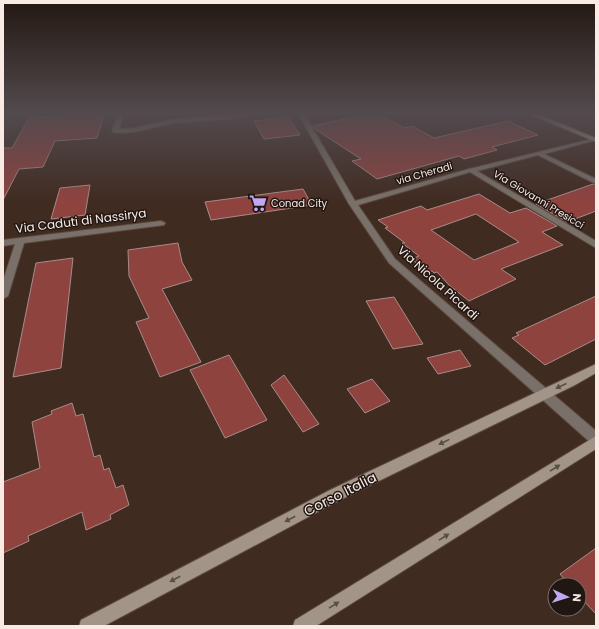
<svg xmlns="http://www.w3.org/2000/svg" width="599" height="629" font-family="Poppins,sans-serif">
	<rect width="100%" height="100%" fill="#402b21"/>
	<!-- building -->
	<g fill="#8f433f" stroke="#a98c89" fill-rule="evenodd">
		<polygon points="81,114 104,114 97,138 55,141 43,167 19,169 3,200 3,148 12,148 29,118"/>
		<polygon points="362,115 368,118 381,115 404,128 412,126 434,138 508,121 538,135 492,147 497,150 464,159 459,156 377,179 352,161 361,159 315,129 313,126"/>
		<polygon points="288,117 300,135 264,139 254,121"/>
		<polygon points="593,184 596,185 596,211 567,222 536,204"/>
		<polygon points="90,185 85,215 51,219 60,188"/>
		<polygon points="303,189 312,205 211,220 205,202"/>
		<path d="M 479,194 L 510,213 L 526,208 L 557,226 L 542,232 L 563,245 L 501,269 L 516,279 L 469,301 L 449,285 L 437,272 L 434,273 L 432,271 L 428,272 L 411,259 L 419,256 L 402,243 L 405,243 L 385,228 L 388,227 L 378,220 L 421,206 L 427,210 ZM 476,214 L 519,242 L 474,260 L 431,230 Z"/>
		<polygon points="178,243 182,262 192,280 162,289 201,362 160,377 136,322 149,318 129,276 128,250"/>
		<polygon points="73,258 61,368 13,377 36,263"/>
		<polygon points="596,296 596,339 545,365 512,338 519,335 516,333"/>
		<polygon points="394,297 423,344 393,349 366,301"/>
		<polygon points="460,350 471,366 438,374 427,358"/>
		<polygon points="229,355 267,420 225,438 190,370"/>
		<polygon points="284,375 319,424 303,432 271,385"/>
		<polygon points="372,379 390,401 365,413 347,389"/>
		<polygon points="72,403 76,416 83,414 94,457 100,455 104,470 109,468 116,488 123,485 129,505 110,515 111,519 86,530 82,512 28,536 29,541 3,553 3,482 40,468 32,422 52,414 51,411"/>
		<polygon points="596,548 596,614 579,596 579,585 569,585 560,574"/>
	</g>
	<g fill="none" stroke-linecap="round" stroke-linejoin="round">
		<!-- street casing -->
		<g stroke="#5e4a40" stroke-width="2">
			<g id="street">
				<polygon points="243,114 259,114 231,119 174,123 135,132 115,133 112,131 117,117 120,115 123,117 119,129 135,128 174,119"/>
				<polygon points="300,114 305,115 355,201 469,169 596,138 596,140 544,154 596,179 596,184 538,155 477,171 596,241 596,248 470,172 358,205 395,259 596,431 596,444 591,443 389,263 349,204 299,115"/>
				<polygon points="161,221 165,223 164,225 24,243 8,296 3,299 3,281 15,244 3,246 3,240"/>
			</g>
		</g>
		<!-- secondary casing -->
		<g stroke="#5e4a40" stroke-width="2">
			<g id="secondary">
				<polygon points="529,114 537,114 596,138 596,142"/>
				<polygon points="596,364 596,373 575,385 340,500 104,626 79,626 81,620 330,490"/>
				<polygon points="596,436 596,449 316,626 293,626 295,620"/>
			</g>
		</g>
		<!-- street -->
		<use href="#street" fill="#797169" fill-rule="evenodd"/>
		<!-- secondary -->
		<use href="#secondary" fill="#a29588" fill-rule="evenodd"/>
	</g>
	<!-- one-way arrows -->
	<defs><path id="oneway-solid" d="M-6-.8H1V-3.2L6.5 0L1 3.2V.8H-6Z"/></defs>
	<g fill="#5a4f47">
		<use href="#oneway-solid" transform="translate(561 386) rotate(155)"/>
		<use href="#oneway-solid" transform="translate(444 442) rotate(154)"/>
		<use href="#oneway-solid" transform="translate(555 468) rotate(-32)"/>
		<use href="#oneway-solid" transform="translate(290 519) rotate(152)"/>
		<use href="#oneway-solid" transform="translate(444 537) rotate(-32)"/>
		<use href="#oneway-solid" transform="translate(175 579) rotate(152)"/>
		<use href="#oneway-solid" transform="translate(334 605) rotate(-32)"/>
	</g>
	<!-- sky -->
	<linearGradient id="sky" x2="0" y2="1"><stop stop-color="#231812"/><stop offset="0.56" stop-color="#534a4e"/><stop offset="1" stop-color="#534a4e" stop-opacity="0"/></linearGradient>
	<rect width="599" height="202" fill="url(#sky)"/>
	<!-- icons -->
	<defs>
		<g id="supermarket-bare" transform="scale(1.38)"><path d="M-6-5.5h2.5l.6 2H6L4.5 2H-2.5L-4.4-4H-6ZM-1.5 3.2a1.3 1.3 0 1 0 .1 0ZM3 3.2a1.3 1.3 0 1 0 .1 0Z" fill="#c1a8f3" stroke="#201612" stroke-width="2.5" paint-order="stroke"/></g>
	</defs>
	<g fill-rule="evenodd">
		<use href="#supermarket-bare" x="258" y="203"/>
	</g>
	<g text-anchor="middle" stroke-width="3" stroke-linejoin="round" paint-order="stroke">
		<!-- far-street labels -->
		<g font-size="10" fill="#f9ebe4" stroke="#201612">
			<text transform="translate(424 173) rotate(-16)" y="4">via Cheradi</text>
			<text transform="translate(539 199) rotate(31)" y="4">Via Giovanni Presicci</text>
		</g>
		<!-- far-poi labels -->
		<g font-size="10" fill="#f9ebe4" stroke="#201612" text-anchor="start">
			<text x="271" y="207">Conad City</text>
		</g>
		<!-- street labels -->
		<g font-size="12" fill="#f9ebe4" stroke="#201612">
			<text transform="translate(81 221) rotate(-7)" y="4">Via Caduti di Nassirya</text>
			<text transform="translate(438 283) rotate(42)" y="4">Via Nicola Picardi</text>
		</g>
		<!-- near-street labels -->
		<g font-size="14" fill="#f9ebe4" stroke="#201612">
			<text transform="translate(340 494) rotate(-27)" y="5">Corso Italia</text>
		</g>
	</g>
	<!-- border -->
	<rect width="599" height="629" fill="none" stroke="#f9ebe4" stroke-width="8"/>
	<!-- north arrow -->
	<g transform="translate(567 597) rotate(94)"><circle r="19" fill="#201612" stroke="#776b66"/>
	<path d="M0-3L7 15L0 10L-7 15Z" fill="#c1a8f3"/>
	<text y="-6" font-size="11" font-weight="bold" text-anchor="middle" fill="#f9ebe4">N</text>
	</g>
</svg>
